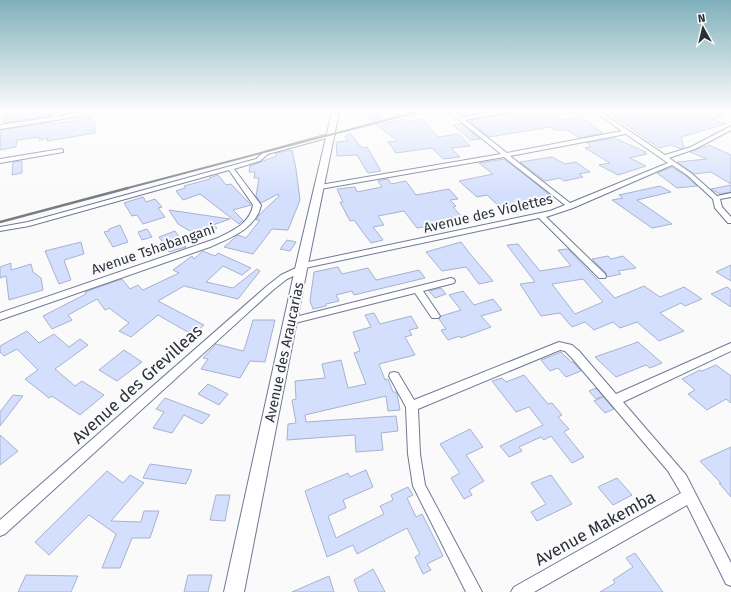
<svg xmlns="http://www.w3.org/2000/svg" width="731" height="592" font-family="'Fira Sans',sans-serif">
	<rect width="100%" height="100%" fill="#fafafa"/>
	<!-- building -->
	<g fill="#d3dffd" stroke="#a7b2cf" fill-rule="evenodd">
		<polygon points="23,112 53,112 51,116 3,123 5,115"/>
		<polygon points="367,112 377,112 383,124 404,119 408,121 422,119 438,137 459,134 470,146 451,148 460,157 443,159 432,148 396,153 388,142 397,141 371,120"/>
		<polygon points="515,112 535,112 544,118 555,116 563,120 581,117 603,133 579,138 568,130 555,130 551,127 489,137 470,122 473,122 471,120"/>
		<polygon points="608,112 724,112 724,116 712,119 726,124 681,137 684,148 681,149 671,145 659,148"/>
		<polygon points="92,117 92,122 95,122 95,133 47,141 48,138 39,140 40,137 17,140 16,147 0,150 1,130 51,122 51,124 75,121 76,119"/>
		<polygon points="461,124 480,139 471,140 453,125"/>
		<polygon points="350,133 362,148 367,147 381,171 368,173 357,155 337,156 336,142 348,141 345,137"/>
		<polygon points="614,138 646,152 644,152 647,154 630,158 646,166 618,175 599,165 610,163 585,148 591,147 587,143"/>
		<polygon points="709,145 731,155 731,184 711,172 694,174 677,162 707,159 690,152"/>
		<polygon points="292,150 296,169 300,200 288,230 272,229 253,254 224,247 238,235 246,238 260,220 256,220 259,215 279,196 278,194 261,203 256,196 259,178 254,178 255,172 249,172 250,166 276,156 276,153"/>
		<polygon points="552,157 565,164 576,162 590,172 579,174 583,177 564,181 560,178 545,181 520,162"/>
		<polygon points="504,159 535,183 553,198 507,208 505,206 500,207 487,195 477,197 459,181 493,174 479,163"/>
		<polygon points="22,161 22,173 12,175 13,162"/>
		<polygon points="672,167 686,176 697,186 677,188 657,173"/>
		<polygon points="218,175 226,185 231,184 251,205 233,210 243,220 239,224 200,194 183,200 176,191 185,188 184,186 210,179 209,178"/>
		<polygon points="388,179 391,184 406,181 416,195 449,189 458,199 450,200 456,206 453,207 461,216 448,218 452,222 417,228 404,211 378,216 384,225 373,227 383,240 371,243 354,220 350,221 340,202 343,202 337,189 355,187 357,192 382,187 378,181"/>
		<polygon points="731,185 731,192 720,194 711,189"/>
		<polygon points="660,186 671,192 637,200 672,224 652,228 612,200 623,198 619,195"/>
		<polygon points="143,197 146,202 155,199 162,207 158,208 165,217 143,224 137,215 132,216 124,203"/>
		<polygon points="169,210 230,219 213,225 217,228 200,237 178,224"/>
		<polygon points="120,225 128,242 113,247 104,232 109,231 109,229"/>
		<polygon points="147,229 152,237 142,240 138,232"/>
		<polygon points="175,231 186,247 169,252 159,237"/>
		<polygon points="287,240 296,242 290,251 280,249"/>
		<polygon points="81,242 84,254 64,260 71,280 59,284 45,251"/>
		<polygon points="461,242 471,255 493,281 479,284 466,267 442,271 426,252"/>
		<path d="M 518,244 L 540,271 L 571,266 L 558,250 L 568,249 L 615,298 L 644,286 L 660,297 L 684,287 L 702,299 L 685,306 L 681,303 L 660,313 L 684,331 L 659,341 L 637,322 L 620,328 L 613,322 L 594,330 L 585,322 L 572,327 L 560,313 L 541,316 L 520,284 L 535,282 L 507,245 ZM 583,279 L 603,302 L 575,314 L 552,284 Z"/>
		<polygon points="203,251 215,256 218,253 251,268 242,275 223,266 206,282 233,288 257,269 260,271 238,299 184,286 158,301 204,325 193,335 158,315 131,337 119,331 129,323 109,308 105,310 97,299 68,315 72,320 52,329 43,316 86,294 85,292 122,279 130,289 138,285 143,290 179,273 173,270 192,256 194,259"/>
		<polygon points="608,256 611,259 623,256 636,268 618,271 621,274 607,277 606,273 592,259"/>
		<polygon points="11,263 11,270 31,264 33,272 41,278 43,290 9,300 6,276 0,278 0,267"/>
		<polygon points="731,265 731,281 716,272"/>
		<polygon points="338,267 342,274 368,268 376,280 419,270 425,278 354,295 352,291 336,295 339,301 326,304 326,306 313,309 310,301 314,272"/>
		<polygon points="727,287 731,290 731,307 711,294"/>
		<polygon points="441,288 446,294 435,298 429,291"/>
		<polygon points="463,291 474,305 493,299 502,310 481,316 491,327 461,338 460,336 448,340 441,330 446,329 439,319 441,316 461,310 449,295"/>
		<polygon points="374,313 380,324 411,316 418,328 409,330 412,335 405,337 415,355 379,364 385,380 388,379 393,392 396,392 397,394 400,410 388,411 386,396 305,415 306,422 396,416 398,431 381,433 383,450 356,452 355,435 287,440 288,424 296,423 292,400 296,399 295,381 325,378 322,364 341,360 348,388 366,384 354,353 360,351 353,332 371,327 365,315"/>
		<polygon points="253,320 275,320 265,362 250,361 240,378 201,369 208,359 203,358 216,344 243,351 245,347"/>
		<polygon points="27,331 39,343 54,334 69,347 80,339 88,345 55,369 75,386 82,381 104,395 80,415 52,396 49,398 25,379 38,370 17,349 4,356 0,352 0,346"/>
		<polygon points="638,342 662,363 650,368 646,365 616,377 595,357"/>
		<polygon points="124,350 142,362 117,381 99,370"/>
		<polygon points="561,352 571,362 573,362 581,371 566,377 558,368 550,371 541,360"/>
		<polygon points="716,365 731,376 731,403 726,399 707,410 688,394 695,390 682,379 700,370 702,371"/>
		<polygon points="524,375 548,404 552,403 562,415 558,417 569,429 564,432 584,457 572,463 551,436 544,440 541,437 519,447 522,451 509,457 500,446 543,425 529,407 516,412 492,381 502,378 506,382"/>
		<polygon points="208,384 228,394 219,405 198,394"/>
		<polygon points="596,388 603,396 596,399 589,391"/>
		<polygon points="13,395 23,396 0,426 0,412"/>
		<polygon points="603,397 614,409 605,413 594,401"/>
		<polygon points="165,398 210,415 202,424 184,415 172,433 153,428 164,412 156,409"/>
		<polygon points="470,429 483,447 466,455 484,481 469,490 472,495 464,499 451,478 460,473 440,444"/>
		<polygon points="0,435 18,451 0,465"/>
		<polygon points="731,447 731,497 719,483 721,483 700,461"/>
		<polygon points="150,464 192,470 186,484 143,478"/>
		<polygon points="366,470 373,487 343,500 346,508 328,516 336,538 384,514 380,506 393,500 391,495 408,487 413,495 407,498 416,517 422,514 443,556 427,564 431,570 423,574 415,557 420,554 407,528 357,554 353,545 327,557 305,491 348,473 350,477"/>
		<polygon points="107,471 123,483 130,475 144,483 111,521 141,522 144,511 159,511 150,538 132,538 120,568 102,568 116,534 89,515 49,555 35,542"/>
		<polygon points="551,475 572,504 537,521 531,512 546,504 531,483"/>
		<polygon points="617,478 632,495 613,505 598,487"/>
		<polygon points="216,495 230,495 225,521 210,520"/>
		<polygon points="635,553 663,592 600,592 615,583 613,580 633,567 626,558"/>
		<polygon points="373,569 385,592 359,592 354,580"/>
		<polygon points="26,575 78,576 71,592 18,592"/>
		<polygon points="188,575 212,575 208,592 184,592"/>
		<polygon points="329,576 334,592 292,592"/>
	</g>
	<g fill="none" stroke-linecap="round" stroke-linejoin="round">
		<!-- minor casing -->
		<g stroke="#6f7994" stroke-width="2">
			<g id="minor">
				<polygon points="55,112 60,112 56,120 52,120 51,119"/>
				<path d="M 449,112 L 455,112 L 461,117 L 494,112 L 510,112 L 465,120 L 507,153 L 622,131 L 595,112 L 601,112 L 665,155 L 691,147 L 731,126 L 731,130 L 695,149 L 669,158 L 691,173 L 717,196 L 731,193 L 731,197 L 720,199 L 722,207 L 731,217 L 731,223 L 728,223 L 715,208 L 713,199 L 687,175 L 672,165 L 573,208 L 546,217 L 605,274 L 606,276 L 605,278 L 599,278 L 539,218 L 305,268 L 304,271 L 287,279 L 273,290 L 5,534 L 0,536 L 0,520 L 267,286 L 281,275 L 298,267 L 299,264 L 550,211 L 565,205 L 504,157 L 320,189 L 317,187 L 320,185 L 501,154 ZM 626,134 L 668,163 L 570,203 L 510,156 Z"/>
				<path d="M 332,133 L 335,135 L 334,136 L 268,154 L 260,161 L 234,169 L 261,205 C 256,229 230,238 210,247 L 0,320 L 0,313 L 218,238 C 234,230 250,223 253,205 L 229,170 L 29,226 L 0,231 L 0,227 L 28,222 L 256,159 L 264,152 Z"/>
				<polygon points="61,149 63,150 63,152 0,163 0,159"/>
				<polygon points="451,278 454,279 455,281 454,283 423,291 440,316 438,318 432,318 415,293 291,324 288,323 286,321 288,319 291,318"/>
				<polygon points="559,342 572,345 579,351 616,394 731,343 731,351 623,402 686,475 731,563 731,586 726,584 687,505 534,592 511,592 514,587 681,493 668,471 571,357 565,351 560,350 418,409 420,454 425,485 482,592 466,592 413,486 408,454 406,407 389,376 390,373 394,372 398,373 414,400"/>
			</g>
		</g>
		<!-- tertiary casing -->
		<g stroke="#6f7994" stroke-width="2">
			<g id="tertiary">
				<polygon points="85,112 106,112 0,129 0,125"/>
				<polygon points="332,112 339,112 307,269 244,592 224,592 295,269"/>
			</g>
		</g>
		<!-- minor -->
		<use href="#minor" fill="#fff" fill-rule="evenodd"/>
		<!-- tertiary -->
		<use href="#tertiary" fill="#fff" fill-rule="evenodd"/>
		<!-- rail-far1 -->
		<polyline stroke="#797c83" stroke-width="2" points="124,189 417,112"/>
		<!-- rail -->
		<polyline stroke="#797c83" stroke-width="2.5" points="0,222 128,188"/>
	</g>
	<!-- sky -->
	<linearGradient id="sky" x2="0" y2="1"><stop stop-color="#7fb0bb"/><stop offset="0.57" stop-color="#fdfdfd"/><stop offset="1" stop-color="#fdfdfd" stop-opacity="0"/></linearGradient>
	<rect width="731" height="195" fill="url(#sky)"/>
	<g text-anchor="middle" stroke-width="4" stroke-linejoin="round" paint-order="stroke">
		<!-- street labels -->
		<g font-size="14" fill="#2b303b" stroke="#fafafa">
			<text transform="translate(488 213) rotate(-13)" y="5">Avenue des Violettes</text>
			<text transform="translate(153 249) rotate(-19)" y="5">Avenue Tshabangani</text>
			<text transform="translate(284 352) rotate(-78)" y="5">Avenue des Araucarias</text>
		</g>
		<!-- near-street labels -->
		<g font-size="17" fill="#2b303b" stroke="#fafafa">
			<text transform="translate(137 384) rotate(-42)" y="6">Avenue des Grevilleas</text>
			<text transform="translate(595 528) rotate(-29)" y="6">Avenue Makemba</text>
		</g>
	</g>
	<!-- north arrow -->
	<g transform="translate(703 28) rotate(352)" stroke="#fafafa" stroke-width="3" paint-order="stroke">
	<path d="M0-3L7 15L0 10L-7 15Z" fill="#2b303b"/>
	<text y="-6" font-size="11" font-weight="bold" text-anchor="middle" fill="#2b303b">N</text>
	</g>
</svg>
